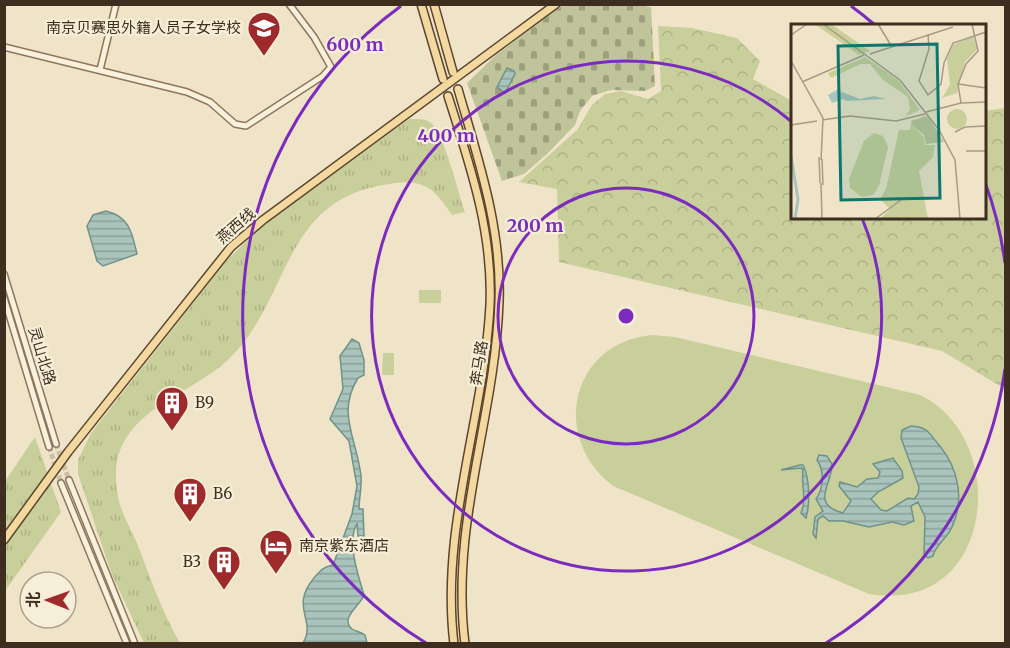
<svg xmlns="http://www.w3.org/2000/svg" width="1010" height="648" font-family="Merriweather,'Noto Sans SC',serif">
	<defs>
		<pattern id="forest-crowns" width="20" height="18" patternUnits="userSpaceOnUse" patternTransform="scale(1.5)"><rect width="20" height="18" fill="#c9cf9b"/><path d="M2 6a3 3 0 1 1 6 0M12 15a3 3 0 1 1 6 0" fill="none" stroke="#aeb285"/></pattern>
		<pattern id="cemetery-stones" width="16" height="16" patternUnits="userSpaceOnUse" patternTransform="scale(1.5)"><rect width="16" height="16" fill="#bfc49a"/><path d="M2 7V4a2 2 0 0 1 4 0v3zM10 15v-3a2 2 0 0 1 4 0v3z" fill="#9ca07d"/></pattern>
		<pattern id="park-tufts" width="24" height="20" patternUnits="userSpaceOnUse" patternTransform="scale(1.5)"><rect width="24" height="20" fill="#c9cf9b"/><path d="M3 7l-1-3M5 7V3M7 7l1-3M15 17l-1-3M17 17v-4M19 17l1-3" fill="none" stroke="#aeb285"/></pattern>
		<pattern id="water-rules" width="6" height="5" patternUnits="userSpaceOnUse" patternTransform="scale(1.5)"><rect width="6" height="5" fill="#a9c4bc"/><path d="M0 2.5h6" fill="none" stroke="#8ba098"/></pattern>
	</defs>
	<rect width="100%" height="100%" fill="#f0e4c8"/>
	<!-- grass -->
	<g fill="#c9cf9b">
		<rect x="419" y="290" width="22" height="13"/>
		<path d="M 652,335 L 675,337 L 920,395 C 1010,437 997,615 869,594 L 613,486 C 550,438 570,343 652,335 Z"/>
		<polygon points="383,353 394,353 394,375 382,375"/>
	</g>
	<!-- forest -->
	<polygon fill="url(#forest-crowns)" points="658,26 692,28 737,38 760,61 753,79 792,101 792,218 984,218 985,111 1005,108 1005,389 942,351 559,262 557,189 519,182 577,130 592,105 605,94 621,91 648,99 661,91"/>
	<!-- cemetery -->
	<polygon fill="url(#cemetery-stones)" points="646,4 647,7 651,7 655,86 645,91 611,90 592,96 580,111 575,125 548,153 524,174 502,181 467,83 496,55 563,5"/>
	<!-- park -->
	<g fill="url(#park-tufts)">
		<path d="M 409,119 C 416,119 426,118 431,123 C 445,135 458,193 465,212 L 452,215 C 433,187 424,179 389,184 C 280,199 292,299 228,360 C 193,393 129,407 117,461 C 115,471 116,487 118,497 C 121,513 131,529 137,543 C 150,577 162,612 180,643 L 144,643 L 112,575 L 78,474 L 78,460 L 91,433 L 227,260 L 262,226 Z"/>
		<polygon points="35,437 61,512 5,591 5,481"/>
	</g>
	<!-- water -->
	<g fill="url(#water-rules)" stroke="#6f938a" stroke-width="1.5">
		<polygon points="507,68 514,71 515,74 505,93 497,87"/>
		<path d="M 106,211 C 130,217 132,233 137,254 L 103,266 L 97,261 L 87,226 L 93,215 Z"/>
		<path d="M 352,339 L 359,343 L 364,360 L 364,375 L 358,378 C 336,413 357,439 361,476 C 362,487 359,498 359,509 L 363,509 L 364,536 L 358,536 L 357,524 C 346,541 359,578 364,595 C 361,605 339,618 352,629 C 355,631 361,632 365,635 L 367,643 L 303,643 C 317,620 289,608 314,578 C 320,571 324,566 333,565 L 352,514 L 357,486 L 349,441 L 330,419 L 343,389 L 340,356 Z"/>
		<path d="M 911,426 C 929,427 929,434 939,445 C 959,469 965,501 951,529 C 946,539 935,546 933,556 L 928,558 L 924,555 L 925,517 L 918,502 L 911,506 L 914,521 L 904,525 L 892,522 L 869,527 L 843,521 L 829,521 L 823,516 L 818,519 L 816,538 L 813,534 L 815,517 L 823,511 L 816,499 C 823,490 825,471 817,460 L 819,455 L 827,456 L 832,464 C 833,483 809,504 843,513 L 851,501 L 839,486 L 840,482 L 857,487 L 867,479 L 878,478 L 880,472 L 873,464 L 893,458 L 902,471 L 903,478 L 878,492 L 871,499 L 881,510 L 887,511 L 908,498 L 914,499 L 918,494 L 919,487 L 901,438 L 902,430 Z"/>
		<path d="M 800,465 L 803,465 C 810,479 810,504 806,518 L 801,513 C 807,499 801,486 803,470 L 801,468 L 781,470 Z"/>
	</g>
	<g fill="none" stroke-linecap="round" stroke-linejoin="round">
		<!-- minor-tunnel -->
		<g stroke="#ccc0a6" stroke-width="5" stroke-dasharray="5 2.5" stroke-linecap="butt">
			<polyline points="56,444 69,480"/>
			<polyline points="49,447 61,483"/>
		</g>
		<!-- minor casing -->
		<g stroke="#8d765c" stroke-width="8">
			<g id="minor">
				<polyline points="4,47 187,92 210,102 235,124 246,126 323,76 331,67 314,37 289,4"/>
				<polyline points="100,70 116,4"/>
				<polyline points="4,274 56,444"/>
				<polyline points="4,298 49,447"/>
				<polyline points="69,480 135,644"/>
				<polyline points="61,483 127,644"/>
			</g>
		</g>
		<!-- major casing -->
		<g stroke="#5b4430" stroke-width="10">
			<g id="major">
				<polyline points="421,4 443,79"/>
				<polyline points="434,4 453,72"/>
				<path d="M 458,89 C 478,159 502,228 499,302 C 495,419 450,523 465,644"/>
				<path d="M 448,96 C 470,165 493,232 490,305 C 484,419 440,528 454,644"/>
				<polyline points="4,540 68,452 231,247 263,220 556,4"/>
			</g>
		</g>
		<!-- minor -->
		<use href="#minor" stroke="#faf1dc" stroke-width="5"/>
		<!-- major -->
		<use href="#major" stroke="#f3d9a0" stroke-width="7"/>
	</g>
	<!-- distance rings -->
	<g fill="none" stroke="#7b2cbf" stroke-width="3">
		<circle cx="626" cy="316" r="128"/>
		<path d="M862 218A255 255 0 1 1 792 122"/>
		<path d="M1005 369A383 383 0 0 1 826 643M426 643A383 383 0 0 1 401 6M851 6A383 383 0 0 1 875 25M985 182A383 383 0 0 1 1005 263"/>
	</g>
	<!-- icons -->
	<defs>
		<g id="school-pin" transform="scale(1.725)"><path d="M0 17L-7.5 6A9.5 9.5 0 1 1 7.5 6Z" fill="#9e2a2b" stroke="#f7eed8"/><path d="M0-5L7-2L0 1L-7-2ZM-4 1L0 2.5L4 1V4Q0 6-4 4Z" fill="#fff"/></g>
		<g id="building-pin" transform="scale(1.725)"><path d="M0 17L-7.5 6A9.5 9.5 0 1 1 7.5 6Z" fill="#9e2a2b" stroke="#f7eed8"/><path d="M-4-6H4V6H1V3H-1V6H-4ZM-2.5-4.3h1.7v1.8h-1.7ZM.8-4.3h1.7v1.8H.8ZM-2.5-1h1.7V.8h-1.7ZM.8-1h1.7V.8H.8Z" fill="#fff"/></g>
		<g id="hotel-pin" transform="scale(1.725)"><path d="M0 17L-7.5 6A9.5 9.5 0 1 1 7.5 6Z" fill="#9e2a2b" stroke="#f7eed8"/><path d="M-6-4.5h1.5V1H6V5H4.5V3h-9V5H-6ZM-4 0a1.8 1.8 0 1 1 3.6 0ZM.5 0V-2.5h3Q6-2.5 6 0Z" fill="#fff"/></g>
	</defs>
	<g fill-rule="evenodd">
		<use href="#school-pin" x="264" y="28"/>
		<use href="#building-pin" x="172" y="403"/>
		<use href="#building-pin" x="190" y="494"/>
		<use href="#hotel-pin" x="276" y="546"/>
		<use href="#building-pin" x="224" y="562"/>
	</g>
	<g text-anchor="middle" stroke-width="4.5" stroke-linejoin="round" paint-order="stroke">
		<!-- poi labels -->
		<g font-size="15" fill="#3d2e20" stroke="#f7eed8" text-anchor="start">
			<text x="241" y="33" text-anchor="end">南京贝赛思外籍人员子女学校</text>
			<text x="195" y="408">B9</text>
			<text x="213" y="499">B6</text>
			<text x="299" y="551">南京紫东酒店</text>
			<text x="201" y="567" text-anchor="end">B3</text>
		</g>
		<!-- street labels -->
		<g font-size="15" fill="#3d2e20" stroke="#f7eed8">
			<text transform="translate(236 226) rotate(-41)" y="5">燕西线</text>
			<text transform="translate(42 356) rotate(73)" y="5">灵山北路</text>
			<text transform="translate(479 363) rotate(-81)" y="5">奔马路</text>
		</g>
	</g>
	<!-- overview -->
	<g transform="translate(791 24)">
		<rect width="195" height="195" fill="#f0e4c8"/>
		<path d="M 83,109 L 92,112 L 97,123 L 88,162 L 82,171 L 71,173 L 59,164 L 58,155 L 73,117 Z" fill="#c9cf9b"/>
		<path d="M 182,12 L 186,25 L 174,38 L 166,69 L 151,74 L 159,61 L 156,35 L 162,21 ZM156 95a10 10 0 1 1 20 0a10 10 0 1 1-20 0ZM 120,100 L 133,113 L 134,121 L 144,121 L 142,133 L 128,147 L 137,195 L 89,195 L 99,185 L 89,175 L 95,165 L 108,106 L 119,106 Z" fill="#c9cf9b"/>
		<path d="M 135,92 L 139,96 L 153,118 L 135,120 L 133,111 L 121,101 L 120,97 Z" fill="#bfc49a"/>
		<path d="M 40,0 L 79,27 L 68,31 L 25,1 ZM 74,33 L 107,56 L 129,86 L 115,92 L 119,85 L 117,73 L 92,56 L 79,40 L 70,40 L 40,54 L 37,49 Z" fill="#c9cf9b"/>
		<path d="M 46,66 L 69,75 L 83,72 L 95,75 L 56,77 L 52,75 L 41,79 L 37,71 Z" fill="#a9c4bc"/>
		<path fill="none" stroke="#a9c4bc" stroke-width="3" d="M 0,132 L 7,175 L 4,195"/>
		<path fill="none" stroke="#a89b85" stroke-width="1.5" d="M 32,0 L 109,56 L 148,106 L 164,136 L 169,195M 87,0 L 101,23M 137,10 L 138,25 L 128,57 L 137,71 L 150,60 L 153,39 L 162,19 L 195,8M 0,11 L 16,0M 79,30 L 162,3M 0,37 L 32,94 L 30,136M 11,58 L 73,31M 167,60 L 195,64M 170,79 L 167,60 L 175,40 L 187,27 L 181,0M 135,88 L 170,79 L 195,78M 31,96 L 59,92 L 105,97 L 134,90M 0,101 L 26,97M 164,108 L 174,103 L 195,102M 175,127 L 195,127M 28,133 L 29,159M 31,135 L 32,161M 30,159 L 31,195M 84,195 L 110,176"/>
		<path fill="#0f766e" fill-opacity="0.15" stroke="#0f766e" stroke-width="3" d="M 146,20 L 149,174 L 50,176 L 47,22 Z"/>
		<rect width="195" height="195" fill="none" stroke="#3d2e20" stroke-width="3"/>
	</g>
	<circle cx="626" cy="316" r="9" fill="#7b2cbf" stroke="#f7eed8" stroke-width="3"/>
	<g font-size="18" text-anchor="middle" font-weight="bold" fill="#7b2cbf" stroke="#f7eed8" stroke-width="4.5" stroke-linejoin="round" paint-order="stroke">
		<text x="355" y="51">600 m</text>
		<text x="446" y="142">400 m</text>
		<text x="535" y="232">200 m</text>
	</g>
	<!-- border -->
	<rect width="1010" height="648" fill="none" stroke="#3d2e20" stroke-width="12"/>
	<!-- north arrow -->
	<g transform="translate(48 600) rotate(271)"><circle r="28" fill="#f7eed8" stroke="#ada18e" stroke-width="1.5"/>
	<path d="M0-4.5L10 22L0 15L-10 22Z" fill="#9e2a2b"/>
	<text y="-9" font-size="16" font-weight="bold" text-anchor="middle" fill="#3d2e20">北</text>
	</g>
</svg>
